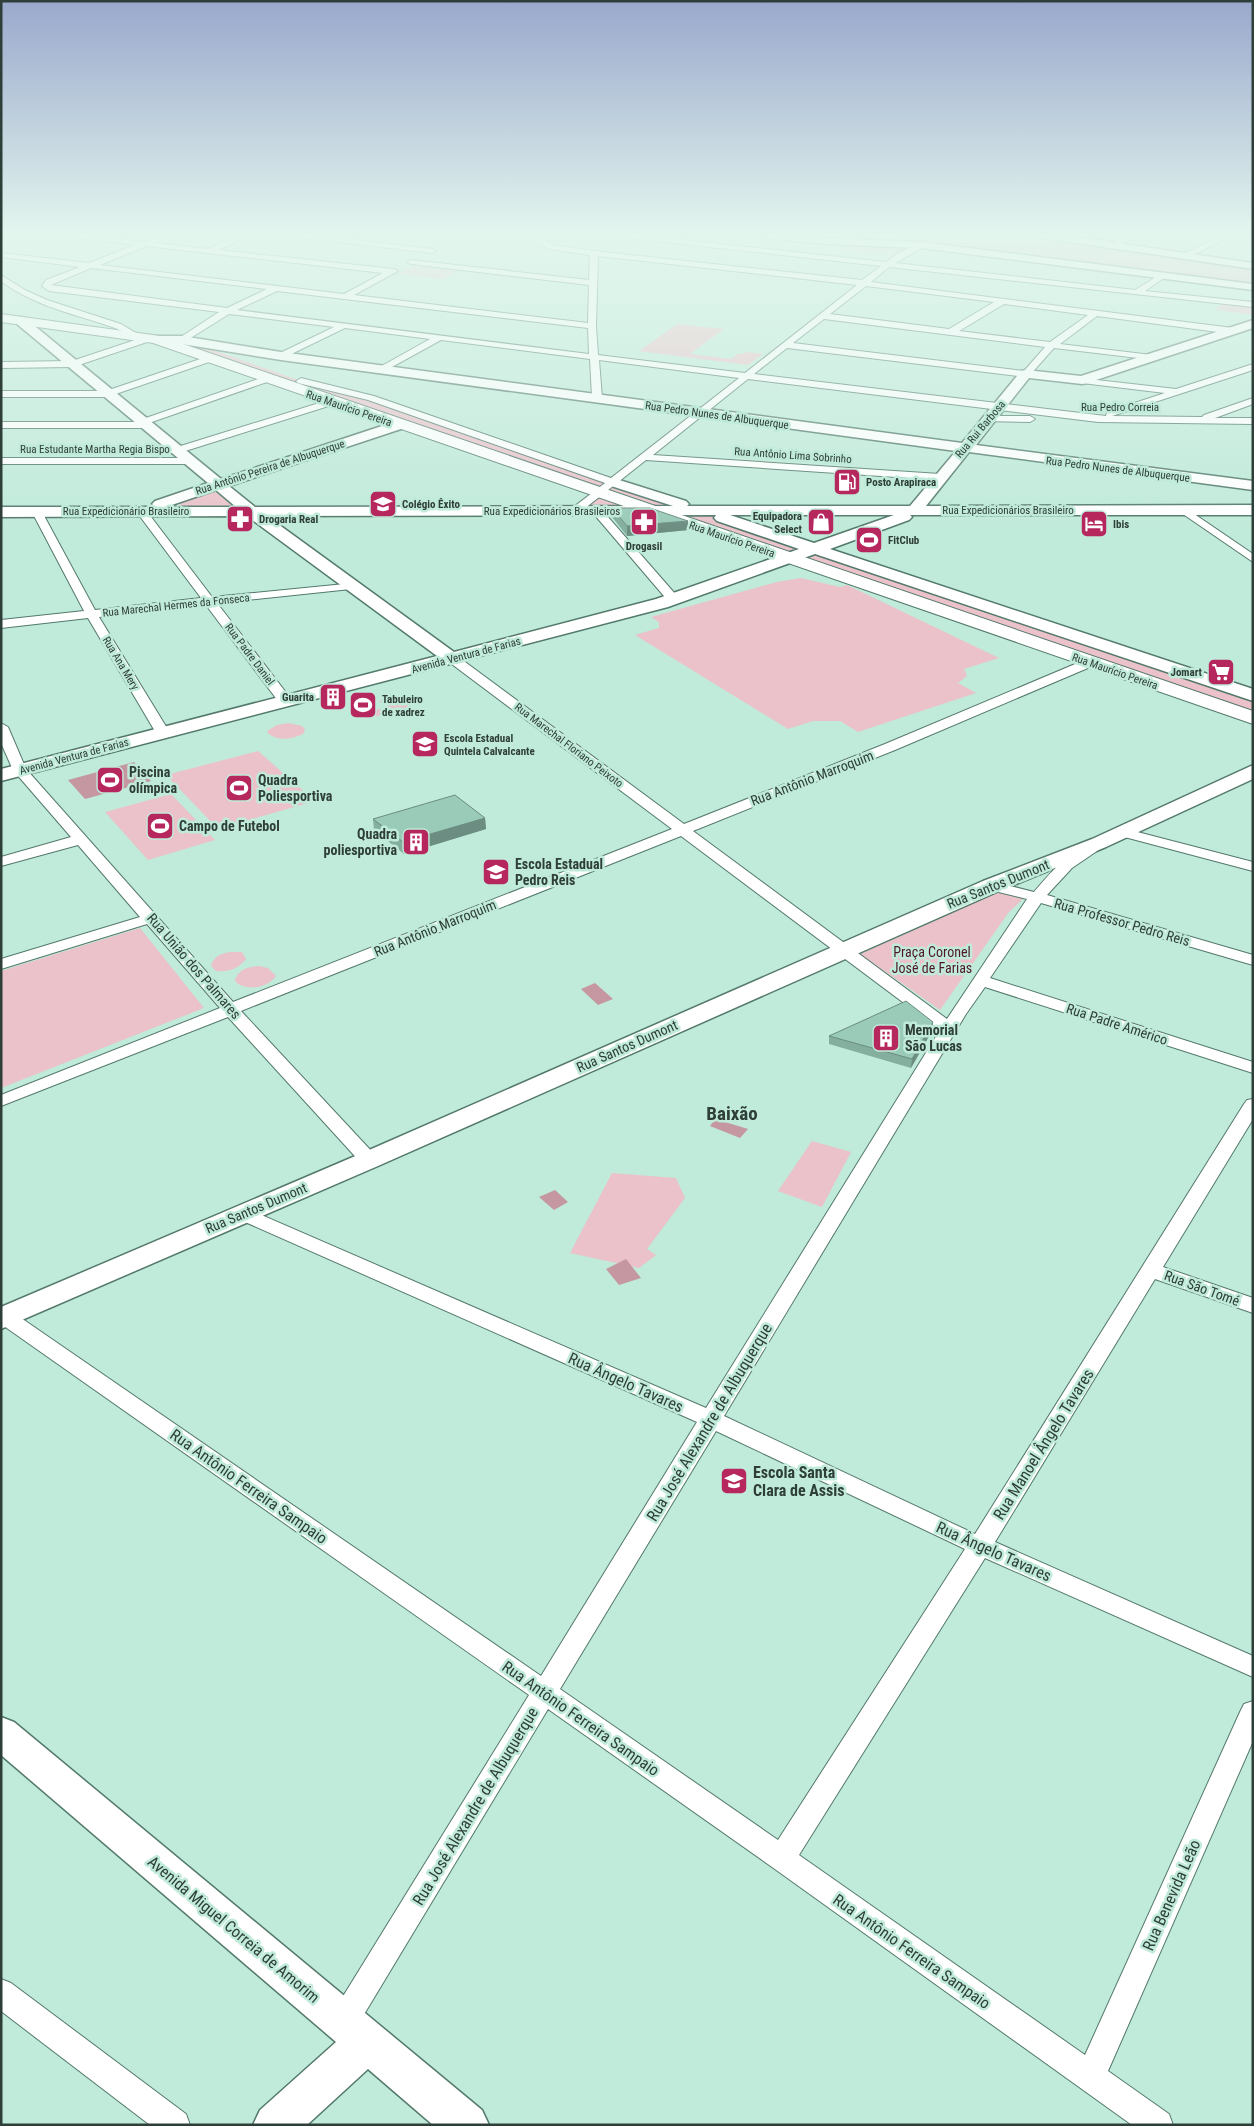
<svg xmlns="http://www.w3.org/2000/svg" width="1254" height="2126" font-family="'Roboto Condensed',sans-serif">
	<rect width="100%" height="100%" fill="#c0ead9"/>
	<!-- green -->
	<g fill="#ebc2ca">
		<polygon points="771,234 1017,234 1032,236 1036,235 1253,268 1253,287 1012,255 830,241"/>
		<polygon points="848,243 907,246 894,255 841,250"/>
		<polygon points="414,266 458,271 443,279 398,274"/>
		<polygon points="1223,303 1253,306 1253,315 1216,310"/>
		<polygon points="677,324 724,329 690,354 731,359 738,354 743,354 746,352 763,354 748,365 639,351"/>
		<polygon points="177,343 202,346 301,381 371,398 613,482 1253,695 1253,718 651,511 575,511 597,493"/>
		<polygon points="212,488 237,509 151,509"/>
		<polygon points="801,578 840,587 847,585 999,658 964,669 967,676 958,683 976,693 858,732 840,721 813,721 788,729 635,635 659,628 659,622 651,617 777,582"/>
		<polygon points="396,697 411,707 366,719 360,714 387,707 379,701"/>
		<path d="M 289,723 L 302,726 L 305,729 L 303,734 C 292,739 278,742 268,733 L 267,731 L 277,725 Z"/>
		<polygon points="258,751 315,801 218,829 166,775"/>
		<polygon points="171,794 215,840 148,860 105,812"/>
		<polygon points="999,892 1023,899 1009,912 940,1010 860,954"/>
		<polygon points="140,928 204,1008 1,1088 1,971"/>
		<path d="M 230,952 L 242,952 L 246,959 C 238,969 229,972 216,971 L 211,966 C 214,956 220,954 230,952 Z"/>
		<path d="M 259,966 L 268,968 L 276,976 C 268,988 245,992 235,981 C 237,970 248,967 259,966 Z"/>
		<polygon points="812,1141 851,1152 822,1207 778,1191"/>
		<polygon points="612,1173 676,1178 685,1198 647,1249 656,1255 639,1268 570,1253"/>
	</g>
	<!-- water -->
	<g fill="#c597a1">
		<polygon points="134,762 151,781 85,799 68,780"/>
		<polygon points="595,983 613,999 598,1005 581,989"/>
		<polygon points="715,1119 748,1129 740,1138 710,1126"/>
		<polygon points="555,1190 568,1202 554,1210 539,1197"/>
		<polygon points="626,1259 641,1278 619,1285 606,1269"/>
	</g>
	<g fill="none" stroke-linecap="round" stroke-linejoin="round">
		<!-- stream -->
		<polyline stroke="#c597a1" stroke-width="2.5" points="963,234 979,239"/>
		<!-- street casing -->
		<g stroke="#53796b" stroke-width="2">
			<g id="street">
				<path d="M 54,234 L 76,234 L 144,242 L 164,234 L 174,234 L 155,243 L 208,249 L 243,234 L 253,234 L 218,250 L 394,269 L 398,271 L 354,295 L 588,323 L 589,285 L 411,264 L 407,262 L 411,260 L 589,280 L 590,255 L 549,249 L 523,234 L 532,234 L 554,245 L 594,251 L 862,280 L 881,266 L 610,236 L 606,234 L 629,234 L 886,262 L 898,253 L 921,243 L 925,245 L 924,247 L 895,263 L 1135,290 L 1161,274 L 1165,276 L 1164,278 L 1145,291 L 1253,302 L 1253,307 L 889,267 L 871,282 L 1233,328 L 1237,331 L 1233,334 L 1097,316 L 1060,344 L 1152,355 L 1156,358 L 1155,360 L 1054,348 L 1029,376 L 1026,377 L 787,348 L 754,374 L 1106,416 L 1107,412 L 1165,393 L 1082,383 L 1079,382 L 1079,378 L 1176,389 L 1253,364 L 1253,370 L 1112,416 L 1202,417 L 1204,415 L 1253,398 L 1253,404 L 1215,418 L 1253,418 L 1253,424 L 1098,422 L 748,379 L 653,455 L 940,474 L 945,477 L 940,480 L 646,460 L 579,513 L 575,514 L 570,511 L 571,509 L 605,483 L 368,400 L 298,383 L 296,381 L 301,378 L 374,396 L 611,478 L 739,378 L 599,360 L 602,398 L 597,401 L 592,398 L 590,359 L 441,340 L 381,373 L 376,370 L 378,368 L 430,339 L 345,328 L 281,359 L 278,358 L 278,354 L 334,327 L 229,314 L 173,349 L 170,348 L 170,344 L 219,312 L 49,291 L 42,286 L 46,280 L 80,267 L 1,257 L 1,253 L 89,263 L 135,245 L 58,236 ZM 146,246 L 383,273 L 344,294 L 100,265 ZM 598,256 L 857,285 L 745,373 L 598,355 L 596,326 ZM 91,268 L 267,289 L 227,308 L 51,285 ZM 866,286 L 994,302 L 949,329 L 830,314 ZM 277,291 L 588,328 L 589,354 L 237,310 ZM 1004,304 L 1088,315 L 1050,342 L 959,331 ZM 824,319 L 1045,347 L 1024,371 L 793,343 Z"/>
				<polygon points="284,234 306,234 432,249 436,251 432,253 288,236"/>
				<polygon points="1128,234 1137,234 1118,248 1112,248 1112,244"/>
				<polygon points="1225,234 1235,234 1187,258 1180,256"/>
				<path d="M 1,275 L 25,290 L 47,300 L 121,324 L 136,333 L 130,337 L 124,337 L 123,335 L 126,333 L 115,328 C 76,314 35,307 1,281 Z"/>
				<polygon points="150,335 153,336 153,340 73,367 1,368 1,362 72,361"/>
				<polygon points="209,356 213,359 212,361 107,397 1,397 1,391 106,391"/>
				<polygon points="267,376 272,379 270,381 149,423 149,427 146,428 1,428 1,422 138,422 140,420"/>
				<polygon points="332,399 335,400 335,404 179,453 171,453 170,451 171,449"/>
				<polygon points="988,416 1030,416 1035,419 1030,422 985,421 983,419"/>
				<polygon points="1,458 189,458 194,461 189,464 1,464"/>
				<polygon points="1184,507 1253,554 1253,562 1180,512 1179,510 1180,508"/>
				<polygon points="141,508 145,509 212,597 355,583 357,585 355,587 351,589 217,603 291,699 293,702 291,705 281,705 206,605 99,617 170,733 163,737 156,733 88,618 1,628 1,620 84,611 32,512 37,509 42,512 95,610 201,598 136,511"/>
				<polygon points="597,508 601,509 677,596 679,599 677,602 669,602 593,513 592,511"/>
				<path d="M 453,655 L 457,656 L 684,824 L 885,744 L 1087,659 L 1095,659 L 1097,662 L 1095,665 L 895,750 L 693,831 L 947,1019 L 1027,899 L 986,889 L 983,886 L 986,883 L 991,881 L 1034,892 C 1046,878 1077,840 1097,845 L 1099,848 L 1097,851 L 1072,868 L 1047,895 L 1253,955 L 1253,965 L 1041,903 L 990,978 L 1253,1062 L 1253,1073 L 985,987 L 966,1014 L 724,1416 L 975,1534 L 1244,1104 L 1247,1100 L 1253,1099 L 1253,1119 L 1163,1267 L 1253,1298 L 1253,1313 L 1155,1279 L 995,1542 L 1253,1656 L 1253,1677 L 985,1558 L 799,1855 L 1085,2055 L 1240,1712 L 1244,1704 L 1253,1701 L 1253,1741 L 1108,2071 L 1169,2114 L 1173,2125 L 1132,2125 L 772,1867 L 548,1709 L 354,2031 L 344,2035 L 334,2031 L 329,2021 L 334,2011 L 529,1695 L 1,1324 L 1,1307 L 8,1309 L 541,1676 L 697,1422 L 236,1218 L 233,1214 L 236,1210 L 243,1208 L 250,1210 L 706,1408 L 940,1030 L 681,836 L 241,1011 L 376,1156 L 378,1160 L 376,1164 L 369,1166 L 362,1164 L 228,1017 L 1,1106 L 1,1095 L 220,1008 L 147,924 L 1,969 L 1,959 L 140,917 L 78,845 L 1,866 L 1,857 L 71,837 L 13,770 L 1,743 L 1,723 L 8,727 L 26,769 L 233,1002 L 672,829 L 449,662 L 447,659 ZM 716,1431 L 965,1549 L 778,1840 L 560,1689 Z"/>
				<polygon points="1122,828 1253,862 1253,871 1117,835 1115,832 1117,829"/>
				<polygon points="1,1979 11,1983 186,2114 190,2125 150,2125 1,2011"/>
			</g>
		</g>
		<!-- secondary casing -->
		<g stroke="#53796b" stroke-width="3">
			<g id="secondary">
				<polygon points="752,234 787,234 825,238 921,242 1253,284 1253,290 921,248 825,244 757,237"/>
				<polygon points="1031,234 1057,234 1253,263 1253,269 1036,237"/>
				<path d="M 21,317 L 25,318 L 221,479 L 394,422 L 404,422 L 406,425 L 404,428 L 229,486 L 255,507 L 673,506 L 608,485 L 606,482 L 608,479 L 613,478 L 686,501 L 689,504 L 687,506 L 910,506 L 956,451 L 281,360 L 182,344 L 155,343 L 149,339 L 151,336 L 182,336 L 281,352 L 962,443 L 1021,371 L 1026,370 L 1081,376 L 1253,320 L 1253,328 L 1087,383 L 1082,384 L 1029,378 L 976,445 L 1253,481 L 1253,490 L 969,452 L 926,506 L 1253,505 L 1253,515 L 910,515 L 912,517 L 909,520 L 830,549 L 1253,689 L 1253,701 L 815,554 L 668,607 L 461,661 L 459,663 L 450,664 L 1,781 L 1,769 L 437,656 L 247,516 L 1,517 L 1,507 L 155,507 L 152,504 L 155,501 L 208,483 L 17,324 L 15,321 L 17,318 ZM 216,490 L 236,507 L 166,507 ZM 716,515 L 714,518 L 717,521 L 799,549 L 656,599 L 454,652 L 267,516 ZM 730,515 L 894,515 L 814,543 Z"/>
				<polygon points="1253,765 1253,779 1106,847 999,891 378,1166 1,1329 1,1307 360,1154 983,881 1092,839"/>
				<polygon points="1,1717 14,1722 482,2110 489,2125 433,2125 368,2069 307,2125 253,2125 260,2110 336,2042 1,1755"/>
			</g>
		</g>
		<!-- primary casing -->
		<g stroke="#53796b" stroke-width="2">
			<polygon id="primary" points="1,314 160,336 1253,711 1253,724 153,343 1,322"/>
		</g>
		<!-- street -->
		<use href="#street" fill="#fff" fill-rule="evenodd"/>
		<!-- secondary -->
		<use href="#secondary" fill="#fff" fill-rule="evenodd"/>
		<!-- primary -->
		<use href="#primary" fill="#fff" fill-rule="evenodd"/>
	</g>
	<!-- wall -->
	<g fill="#84ae9e">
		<polygon points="612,508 688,530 627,536 612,517"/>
		<polygon points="485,818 486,829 404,854 374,830 373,819"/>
		<polygon points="933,1022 932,1031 911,1068 829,1044 829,1036"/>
	</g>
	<!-- shaded-wall -->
	<g fill="#6c8d81">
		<polygon points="688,521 688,530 627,536 627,526"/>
		<polygon points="485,818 486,829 404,854 403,842"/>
		<polygon points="933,1022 932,1031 911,1068 912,1059"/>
	</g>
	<!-- building -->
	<g fill="#9acab8" stroke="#6c8d81">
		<polygon points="612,508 650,508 688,521 627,526"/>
		<polygon points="455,795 485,818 403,842 373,819"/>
		<polygon points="906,1001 933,1022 912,1059 829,1036"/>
	</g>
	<!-- sky -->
	<linearGradient id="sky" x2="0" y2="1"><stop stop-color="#9aa8cc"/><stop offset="0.44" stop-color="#e3f6ee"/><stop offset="1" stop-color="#e3f6ee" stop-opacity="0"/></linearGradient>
	<rect width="1254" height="532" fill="url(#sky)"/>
	<!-- icons -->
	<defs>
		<g id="fuel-square" transform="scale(1.4375)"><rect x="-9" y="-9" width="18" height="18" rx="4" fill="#b5275d" stroke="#c0ead9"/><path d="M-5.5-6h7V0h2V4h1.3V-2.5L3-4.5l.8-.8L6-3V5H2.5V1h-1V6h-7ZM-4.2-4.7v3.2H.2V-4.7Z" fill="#fff"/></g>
		<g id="school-square" transform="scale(1.4375)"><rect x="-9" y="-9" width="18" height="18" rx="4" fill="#b5275d" stroke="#c0ead9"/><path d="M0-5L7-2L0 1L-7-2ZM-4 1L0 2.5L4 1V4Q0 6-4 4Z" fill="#fff"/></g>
		<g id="pharmacy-square" transform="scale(1.4375)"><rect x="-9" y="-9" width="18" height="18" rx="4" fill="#b5275d" stroke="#c0ead9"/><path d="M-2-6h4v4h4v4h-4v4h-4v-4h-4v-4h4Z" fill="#fff"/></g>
		<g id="shop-square" transform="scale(1.4375)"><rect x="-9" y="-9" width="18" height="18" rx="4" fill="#b5275d" stroke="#c0ead9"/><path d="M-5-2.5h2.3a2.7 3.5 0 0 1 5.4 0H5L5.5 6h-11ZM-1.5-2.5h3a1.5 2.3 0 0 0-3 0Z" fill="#fff"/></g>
		<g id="hotel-square" transform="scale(1.4375)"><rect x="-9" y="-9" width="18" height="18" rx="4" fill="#b5275d" stroke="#c0ead9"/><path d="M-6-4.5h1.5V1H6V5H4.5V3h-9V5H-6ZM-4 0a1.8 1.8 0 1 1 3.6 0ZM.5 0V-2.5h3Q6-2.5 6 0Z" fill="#fff"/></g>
		<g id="stadium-square" transform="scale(1.4375)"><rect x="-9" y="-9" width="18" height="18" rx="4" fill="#b5275d" stroke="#c0ead9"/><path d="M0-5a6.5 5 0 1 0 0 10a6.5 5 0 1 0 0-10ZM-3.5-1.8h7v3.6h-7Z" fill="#fff"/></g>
		<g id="supermarket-square" transform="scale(1.4375)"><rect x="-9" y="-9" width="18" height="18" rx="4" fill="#b5275d" stroke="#c0ead9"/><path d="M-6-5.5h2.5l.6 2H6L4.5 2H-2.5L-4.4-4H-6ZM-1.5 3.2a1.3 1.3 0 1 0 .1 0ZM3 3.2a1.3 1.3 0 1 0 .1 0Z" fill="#fff"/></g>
		<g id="building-square" transform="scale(1.4375)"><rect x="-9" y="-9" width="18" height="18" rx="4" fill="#b5275d" stroke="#c0ead9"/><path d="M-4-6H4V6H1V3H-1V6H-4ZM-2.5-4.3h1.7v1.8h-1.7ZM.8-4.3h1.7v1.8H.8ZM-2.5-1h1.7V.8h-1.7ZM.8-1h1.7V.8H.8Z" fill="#fff"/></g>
	</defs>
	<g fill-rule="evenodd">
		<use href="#fuel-square" x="847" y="482"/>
		<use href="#school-square" x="383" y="504"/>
		<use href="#pharmacy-square" x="240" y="519"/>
		<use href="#pharmacy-square" x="644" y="522"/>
		<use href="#shop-square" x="821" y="522"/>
		<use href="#hotel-square" x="1094" y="524"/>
		<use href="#stadium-square" x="869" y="540"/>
		<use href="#supermarket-square" x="1221" y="672"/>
		<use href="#building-square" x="333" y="697"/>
		<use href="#stadium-square" x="363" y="705"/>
		<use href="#school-square" x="425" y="744"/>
		<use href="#stadium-square" x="110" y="780"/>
		<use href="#stadium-square" x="239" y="788"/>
		<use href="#stadium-square" x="160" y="826"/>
		<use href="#building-square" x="416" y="842"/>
		<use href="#school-square" x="496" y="872"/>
		<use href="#building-square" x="886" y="1038"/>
		<use href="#school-square" x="734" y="1481"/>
	</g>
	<g text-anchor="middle" stroke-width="5" stroke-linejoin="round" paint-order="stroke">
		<!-- far-street labels -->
		<g font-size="11" fill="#2e3e38" stroke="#c0ead9">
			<text x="1120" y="411">Rua Pedro Correia</text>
			<text transform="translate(349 408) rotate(19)" y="4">Rua Maurício Pereira</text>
			<text transform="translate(717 415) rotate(8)" y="4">Rua Pedro Nunes de Albuquerque</text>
			<text transform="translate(980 429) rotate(-50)" y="4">Rua Rui Barbosa</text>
			<text x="95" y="453">Rua Estudante Martha Regia Bispo</text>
			<text transform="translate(793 455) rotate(4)" y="4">Rua Antônio Lima Sobrinho</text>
			<text transform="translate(270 467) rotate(-18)" y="4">Rua Antônio Pereira de Albuquerque</text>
			<text transform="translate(1118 469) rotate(7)" y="4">Rua Pedro Nunes de Albuquerque</text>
			<text x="1008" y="514">Rua Expedicionários Brasileiro</text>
			<text x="126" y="515">Rua Expedicionário Brasileiro</text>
			<text x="552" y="515">Rua Expedicionários Brasileiros</text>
			<text transform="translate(732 539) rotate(19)" y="4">Rua Maurício Pereira</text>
			<text transform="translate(176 605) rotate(-6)" y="4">Rua Marechal Hermes da Fonseca</text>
			<text transform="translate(250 654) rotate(53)" y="4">Rua Padre Daniel</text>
			<text transform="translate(466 655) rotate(-15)" y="4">Avenida Ventura de Farias</text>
			<text transform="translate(121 663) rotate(59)" y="4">Rua Ana Mery</text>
			<text transform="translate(1115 671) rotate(19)" y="4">Rua Maurício Pereira</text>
			<text transform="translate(569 745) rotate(37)" y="4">Rua Marechal Floriano Peixoto</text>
			<text transform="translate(74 756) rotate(-15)" y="4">Avenida Ventura de Farias</text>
		</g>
		<!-- far-poi labels -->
		<g font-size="11" font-weight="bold" fill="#2e3e38" stroke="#c0ead9" text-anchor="start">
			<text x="866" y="486">Posto Arapiraca</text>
			<text x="402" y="508">Colégio Êxito</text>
			<text x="802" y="520" text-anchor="end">Equipadora<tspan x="802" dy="13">Select</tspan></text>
			<text x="259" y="523">Drogaria Real</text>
			<text x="1113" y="528">Ibis</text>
			<text x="888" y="544">FitClub</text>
			<text x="644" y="550" text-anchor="middle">Drogasil</text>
			<text x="1202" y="676" text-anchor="end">Jomart</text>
			<text x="314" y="701" text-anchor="end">Guarita</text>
			<text x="382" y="703">Tabuleiro<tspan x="382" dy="13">de xadrez</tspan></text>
			<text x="444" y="742">Escola Estadual<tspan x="444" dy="13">Quintela Calvalcante</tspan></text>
		</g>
		<!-- poi labels -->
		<g font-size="14" font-weight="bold" fill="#2e3e38" stroke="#c0ead9" text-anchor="start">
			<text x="129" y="777">Piscina<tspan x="129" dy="16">olímpica</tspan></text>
			<text x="258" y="785">Quadra<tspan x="258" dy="16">Poliesportiva</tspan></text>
			<text x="179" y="831">Campo de Futebol</text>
			<text x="397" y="839" text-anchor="end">Quadra<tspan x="397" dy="16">poliesportiva</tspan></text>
			<text x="515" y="869">Escola Estadual<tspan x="515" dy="16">Pedro Reis</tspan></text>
			<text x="905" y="1035">Memorial<tspan x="905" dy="16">São Lucas</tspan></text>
		</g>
		<!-- street labels -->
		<g font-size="14" fill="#2e3e38" stroke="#c0ead9">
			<text transform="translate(812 778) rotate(-21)" y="5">Rua Antônio Marroquim</text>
			<text transform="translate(998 884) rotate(-22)" y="5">Rua Santos Dumont</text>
			<text transform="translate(1122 922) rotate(16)" y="5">Rua Professor Pedro Reis</text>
			<text transform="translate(435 928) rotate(-22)" y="5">Rua Antônio Marroquim</text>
			<text transform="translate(194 966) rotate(49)" y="5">Rua União dos Palmares</text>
			<text transform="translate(1117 1024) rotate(18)" y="5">Rua Padre Américo</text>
			<text transform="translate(627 1046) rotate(-24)" y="5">Rua Santos Dumont</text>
			<text transform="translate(256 1208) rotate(-23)" y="5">Rua Santos Dumont</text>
			<text transform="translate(1202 1288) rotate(20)" y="5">Rua São Tomé</text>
		</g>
		<!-- park labels -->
		<g font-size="14" fill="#4f1729" stroke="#c0ead9">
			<text x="932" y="957">Praça Coronel<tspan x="932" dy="16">José de Farias</tspan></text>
		</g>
		<!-- near-street labels -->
		<g font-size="16" fill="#2e3e38" stroke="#c0ead9">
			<text transform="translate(626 1382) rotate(24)" y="6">Rua Ângelo Tavares</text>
			<text transform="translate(709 1422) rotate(-59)" y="6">Rua José Alexandre de Albuquerque</text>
			<text transform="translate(1043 1444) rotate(-58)" y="6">Rua Manoel Ângelo Tavares</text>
			<text transform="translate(249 1486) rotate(35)" y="6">Rua Antônio Ferreira Sampaio</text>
			<text transform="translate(994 1551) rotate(24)" y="6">Rua Ângelo Tavares</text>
			<text transform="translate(581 1718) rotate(35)" y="6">Rua Antônio Ferreira Sampaio</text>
			<text transform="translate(475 1806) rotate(-59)" y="6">Rua José Alexandre de Albuquerque</text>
			<text transform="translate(1171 1895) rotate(-66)" y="6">Rua Benevida Leão</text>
			<text transform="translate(234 1929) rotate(40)" y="6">Avenida Miguel Correia de Amorim</text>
			<text transform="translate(912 1951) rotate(35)" y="6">Rua Antônio Ferreira Sampaio</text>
		</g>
		<!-- near-poi labels -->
		<g font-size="16" font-weight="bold" fill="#2e3e38" stroke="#c0ead9" text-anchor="start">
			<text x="753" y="1478">Escola Santa<tspan x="753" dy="18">Clara de Assis</tspan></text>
		</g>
		<!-- district labels -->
		<g font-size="19" font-weight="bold" fill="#2e3e38" stroke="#c0ead9">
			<text x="732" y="1120">Baixão</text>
		</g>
	</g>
	<!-- border -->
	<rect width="1254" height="2126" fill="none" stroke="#2e3e38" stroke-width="5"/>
</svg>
